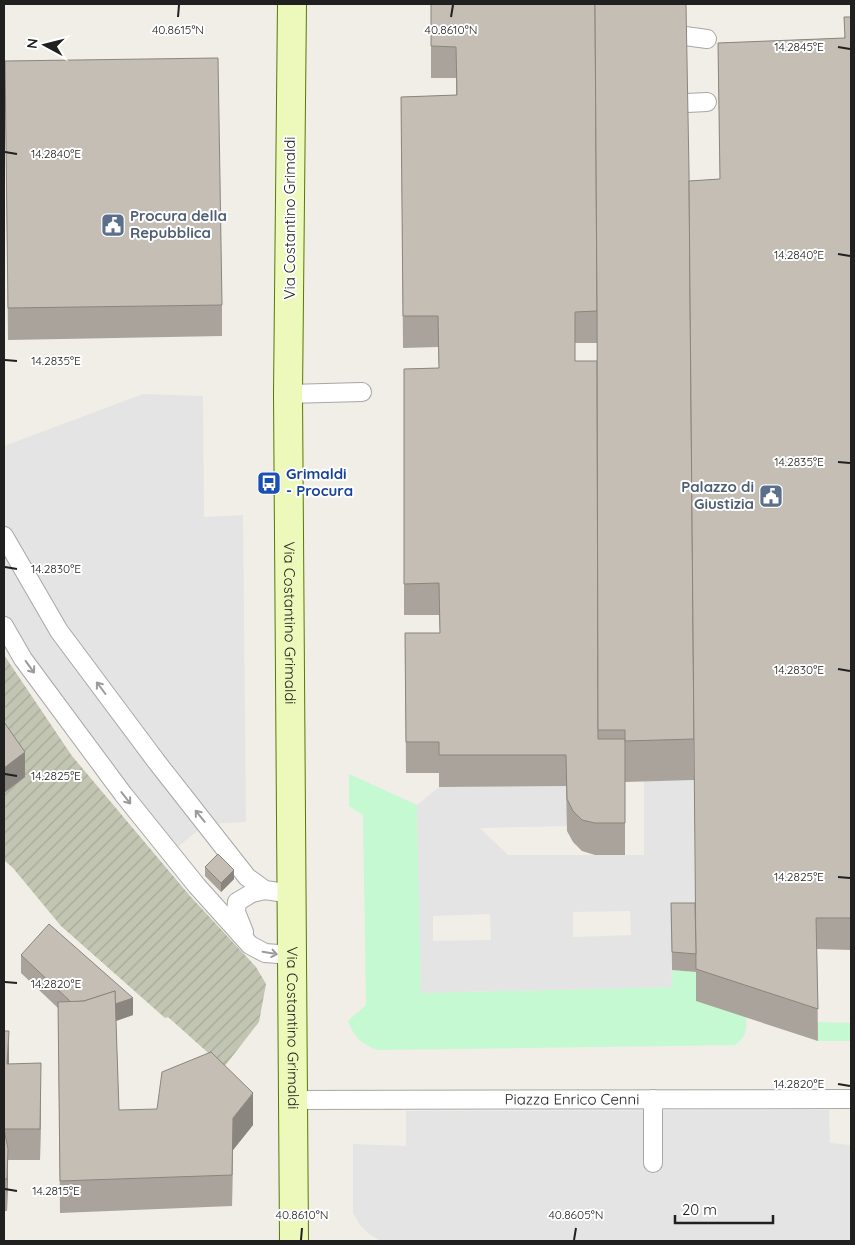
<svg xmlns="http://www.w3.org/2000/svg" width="855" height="1245" font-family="Quicksand,sans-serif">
	<defs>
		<pattern id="construction-furrows" width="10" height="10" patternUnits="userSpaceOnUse" patternTransform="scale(1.25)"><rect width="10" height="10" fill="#c2c5b1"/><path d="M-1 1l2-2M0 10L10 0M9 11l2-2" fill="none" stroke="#a6a998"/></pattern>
	</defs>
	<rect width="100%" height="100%" fill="#f0eee6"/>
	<!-- construction -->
	<polygon fill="url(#construction-furrows)" points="4,655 72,756 190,896 256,967 266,984 259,1022 224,1067 168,1017 165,1018 61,926 13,868 4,860"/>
	<!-- park -->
	<g fill="#c4f9d1">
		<path d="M 349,774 L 417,805 L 421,993 L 672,987 L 672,970 L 696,972 L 696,1001 L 746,1017 C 747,1032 746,1036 735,1045 L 378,1050 C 362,1045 354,1037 348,1021 L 366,1005 L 363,815 L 349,806 Z"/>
		<polygon points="817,1022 851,1023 851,1041 818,1041"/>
	</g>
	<!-- parking -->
	<g fill="#e4e4e4" fill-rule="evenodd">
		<polygon points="143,394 203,396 204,517 243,515 246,822 206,824 170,853 4,626 4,446"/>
		<path d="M 694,780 L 695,921 L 671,921 L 672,987 L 421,993 L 417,805 L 439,787 L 566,786 L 567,826 L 480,828 L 508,855 L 644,855 L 644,781 ZM 630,911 L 631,935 L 573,937 L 573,912 ZM 490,914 L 491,940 L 433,941 L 433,916 Z"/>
		<polygon points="829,1110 830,1143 851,1145 851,1241 381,1241 369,1234 360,1225 353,1213 353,1144 406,1146 406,1111"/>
	</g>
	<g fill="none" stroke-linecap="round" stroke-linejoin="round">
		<!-- service casing -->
		<g stroke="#a7a7a7" stroke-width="20">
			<g id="service">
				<polyline points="685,36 707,39"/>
				<polyline points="687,103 707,102"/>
				<polyline points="288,394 362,392"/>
				<polyline points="4,536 59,631 156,761 247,877 265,890 292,894"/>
				<polyline points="4,626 23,659 123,794 197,886 250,945 265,953 292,955"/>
				<polyline points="244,932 236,912 237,902 252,893 265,890"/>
				<polyline points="653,1099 653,1163"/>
				<path id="s1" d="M 292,1100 L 851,1099"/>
			</g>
		</g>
		<!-- secondary casing -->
		<g stroke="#597806" stroke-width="30">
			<g id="secondary">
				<path id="s2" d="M 292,4 L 288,394 L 294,1241"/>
			</g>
		</g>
		<!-- service -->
		<use href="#service" stroke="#fff" stroke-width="18"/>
		<!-- secondary -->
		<use href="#secondary" stroke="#ecf9bb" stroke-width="28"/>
	</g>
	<!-- wall -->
	<g fill="#a9a39c" fill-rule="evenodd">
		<path d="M 431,4 L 689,181 L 720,179 L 718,43 L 844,38 L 851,17 L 851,950 L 817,949 L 818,1041 L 696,1001 L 696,965 L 696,972 L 672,970 L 671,903 L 696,938 L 693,663 L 694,780 L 625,782 L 625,855 L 595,855 L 582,851 L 573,842 L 567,831 L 566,786 L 439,787 L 439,773 L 406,773 L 405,633 L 440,633 L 439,615 L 404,615 L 404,369 L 439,368 L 438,347 L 403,348 L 401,97 L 456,95 L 456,78 L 431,78 ZM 575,343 L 597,343 L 597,361 L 575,361 Z"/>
		<polygon points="5,61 222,305 222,336 8,340"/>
		<polygon points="205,867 234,879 221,892 205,876"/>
		<polygon points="21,955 133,1015 116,1021 119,1110 253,1125 233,1150 232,1206 60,1213 58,1008 21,973"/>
		<polygon points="4,1031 9,1064 41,1095 40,1160 8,1160 7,1211 4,1211"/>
	</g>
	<!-- shaded-wall -->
	<g fill="#8a857f">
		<polygon points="25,752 25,777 4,793 4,768"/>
		<polygon points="234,870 234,879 221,892 221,883"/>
		<polygon points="133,998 133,1015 84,1032 84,1014"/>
		<polygon points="9,1031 9,1063 7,1095 7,1064"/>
		<polygon points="41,1063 41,1095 40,1160 40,1129"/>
		<polygon points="253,1093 253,1125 233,1150 232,1206 233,1118"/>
		<polygon points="8,1149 8,1181 7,1211 7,1179"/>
	</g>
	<!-- building -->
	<g fill="#c5beb5" stroke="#8a857f">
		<polygon points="431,4 595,4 597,311 575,312 575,361 597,361 598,739 625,739 625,823 595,823 582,820 573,811 567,799 566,755 439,755 439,742 406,742 405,633 440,633 439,583 404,584 404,369 439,368 438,316 403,316 401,97 457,95 456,47 431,46"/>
		<polygon points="595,4 686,4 689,172 694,739 625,741 625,730 598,730 597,302"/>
		<polygon points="844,17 851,17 851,918 816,918 818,1009 696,969 689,181 720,179 718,43 845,38"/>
		<polygon points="218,58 222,305 8,308 5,61"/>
		<polygon points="4,722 25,752 4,768"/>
		<polygon points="218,854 234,870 221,883 205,867"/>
		<polygon points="671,903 695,903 696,954 672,952"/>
		<polygon points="49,924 133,998 115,1004 115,991 84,1001 71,1002 21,955"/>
		<polygon points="115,991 119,1110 157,1109 162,1072 211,1052 253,1093 233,1118 232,1175 60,1181 58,1002 84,1001"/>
		<polygon points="4,1031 9,1031 7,1064 41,1063 40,1129 4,1129"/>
		<polygon points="4,1129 8,1149 7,1179 4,1179"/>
	</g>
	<!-- one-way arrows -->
	<defs><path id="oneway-shaft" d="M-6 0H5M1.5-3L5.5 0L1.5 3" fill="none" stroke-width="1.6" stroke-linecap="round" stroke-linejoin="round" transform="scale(1.25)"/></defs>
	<g stroke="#9b9b9b">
		<use href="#oneway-shaft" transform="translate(30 667) rotate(54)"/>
		<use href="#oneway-shaft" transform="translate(101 688) rotate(-127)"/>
		<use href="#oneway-shaft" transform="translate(126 798) rotate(52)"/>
		<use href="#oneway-shaft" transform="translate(200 816) rotate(-129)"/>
		<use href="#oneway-shaft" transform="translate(270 953) rotate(10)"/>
	</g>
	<!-- ticks -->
	<path fill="none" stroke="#202020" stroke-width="2" d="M 178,17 L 179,5M 451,17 L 453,5M 838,47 L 850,49M 5,152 L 17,154M 838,254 L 850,256M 5,360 L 17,361M 838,462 L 850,463M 5,567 L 17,569M 838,669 L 850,671M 5,774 L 17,776M 838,877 L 850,878M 5,982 L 17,983M 838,1084 L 850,1086M 5,1189 L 17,1191M 301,1240 L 302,1228M 574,1240 L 576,1228"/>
	<!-- icons -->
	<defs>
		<g id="civic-square" transform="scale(1.25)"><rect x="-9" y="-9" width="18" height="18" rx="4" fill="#5c6f8a" stroke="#fff"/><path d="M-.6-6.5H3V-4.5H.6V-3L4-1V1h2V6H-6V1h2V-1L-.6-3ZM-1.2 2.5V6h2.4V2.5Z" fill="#fff"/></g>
		<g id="bus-square" transform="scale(1.25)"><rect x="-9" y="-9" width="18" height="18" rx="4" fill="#1a4fb4" stroke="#fff"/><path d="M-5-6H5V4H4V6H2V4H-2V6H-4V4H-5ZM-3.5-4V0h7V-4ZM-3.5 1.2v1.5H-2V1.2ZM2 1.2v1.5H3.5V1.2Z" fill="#fff"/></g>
	</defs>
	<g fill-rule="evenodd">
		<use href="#civic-square" x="113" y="225"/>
		<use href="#bus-square" x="269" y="483"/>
		<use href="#civic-square" x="771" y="496"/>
	</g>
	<g text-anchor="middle" stroke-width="4" stroke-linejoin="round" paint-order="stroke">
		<!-- service labels -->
		<g font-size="15" font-weight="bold" fill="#4e5e75" stroke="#fff" text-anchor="start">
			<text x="130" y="221">Procura della<tspan x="130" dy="17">Repubblica</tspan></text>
			<text x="754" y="492" text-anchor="end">Palazzo di<tspan x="754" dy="17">Giustizia</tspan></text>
		</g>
		<!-- street labels -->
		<g font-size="15" fill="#202020" stroke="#fff">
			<text transform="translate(290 218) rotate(-90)" y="5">Via Costantino Grimaldi</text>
			<text dy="5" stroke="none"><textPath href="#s2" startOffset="619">Via Costantino Grimaldi</textPath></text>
			<text dy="5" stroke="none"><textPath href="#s2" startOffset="1024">Via Costantino Grimaldi</textPath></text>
			<text dy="5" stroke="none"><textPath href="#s1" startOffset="280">Piazza Enrico Cenni</textPath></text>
		</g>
		<!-- transit labels -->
		<g font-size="15" font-weight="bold" fill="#164399" stroke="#fff" text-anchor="start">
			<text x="286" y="479">Grimaldi<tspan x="286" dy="17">- Procura</tspan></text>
		</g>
	</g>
	<g font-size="12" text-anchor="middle" fill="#202020" stroke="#fff" stroke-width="4" stroke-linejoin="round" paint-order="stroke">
		<text x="178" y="34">40.8615°N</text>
		<text x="451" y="34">40.8610°N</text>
		<text x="799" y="51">14.2845°E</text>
		<text x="56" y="158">14.2840°E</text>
		<text x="799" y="259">14.2840°E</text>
		<text x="56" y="365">14.2835°E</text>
		<text x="799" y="466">14.2835°E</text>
		<text x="56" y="573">14.2830°E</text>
		<text x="799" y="674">14.2830°E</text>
		<text x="56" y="780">14.2825°E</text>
		<text x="799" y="881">14.2825°E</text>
		<text x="56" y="988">14.2820°E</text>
		<text x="799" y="1088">14.2820°E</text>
		<text x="56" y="1195">14.2815°E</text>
		<text x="302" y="1219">40.8610°N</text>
		<text x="576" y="1219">40.8605°N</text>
	</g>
	<!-- border -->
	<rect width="855" height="1245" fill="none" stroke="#202020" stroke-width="10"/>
	<!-- north arrow -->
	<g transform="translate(45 45) rotate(277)" stroke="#ffffff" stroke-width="4" paint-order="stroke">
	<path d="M0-4L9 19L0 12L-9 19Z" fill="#202020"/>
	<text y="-8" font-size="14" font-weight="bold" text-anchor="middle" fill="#202020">N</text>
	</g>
	<!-- scale -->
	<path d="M675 1215v8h98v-8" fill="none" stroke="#202020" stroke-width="2.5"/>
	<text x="682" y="1215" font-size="15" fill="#202020" stroke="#ffffff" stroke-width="4" paint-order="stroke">20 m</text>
</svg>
